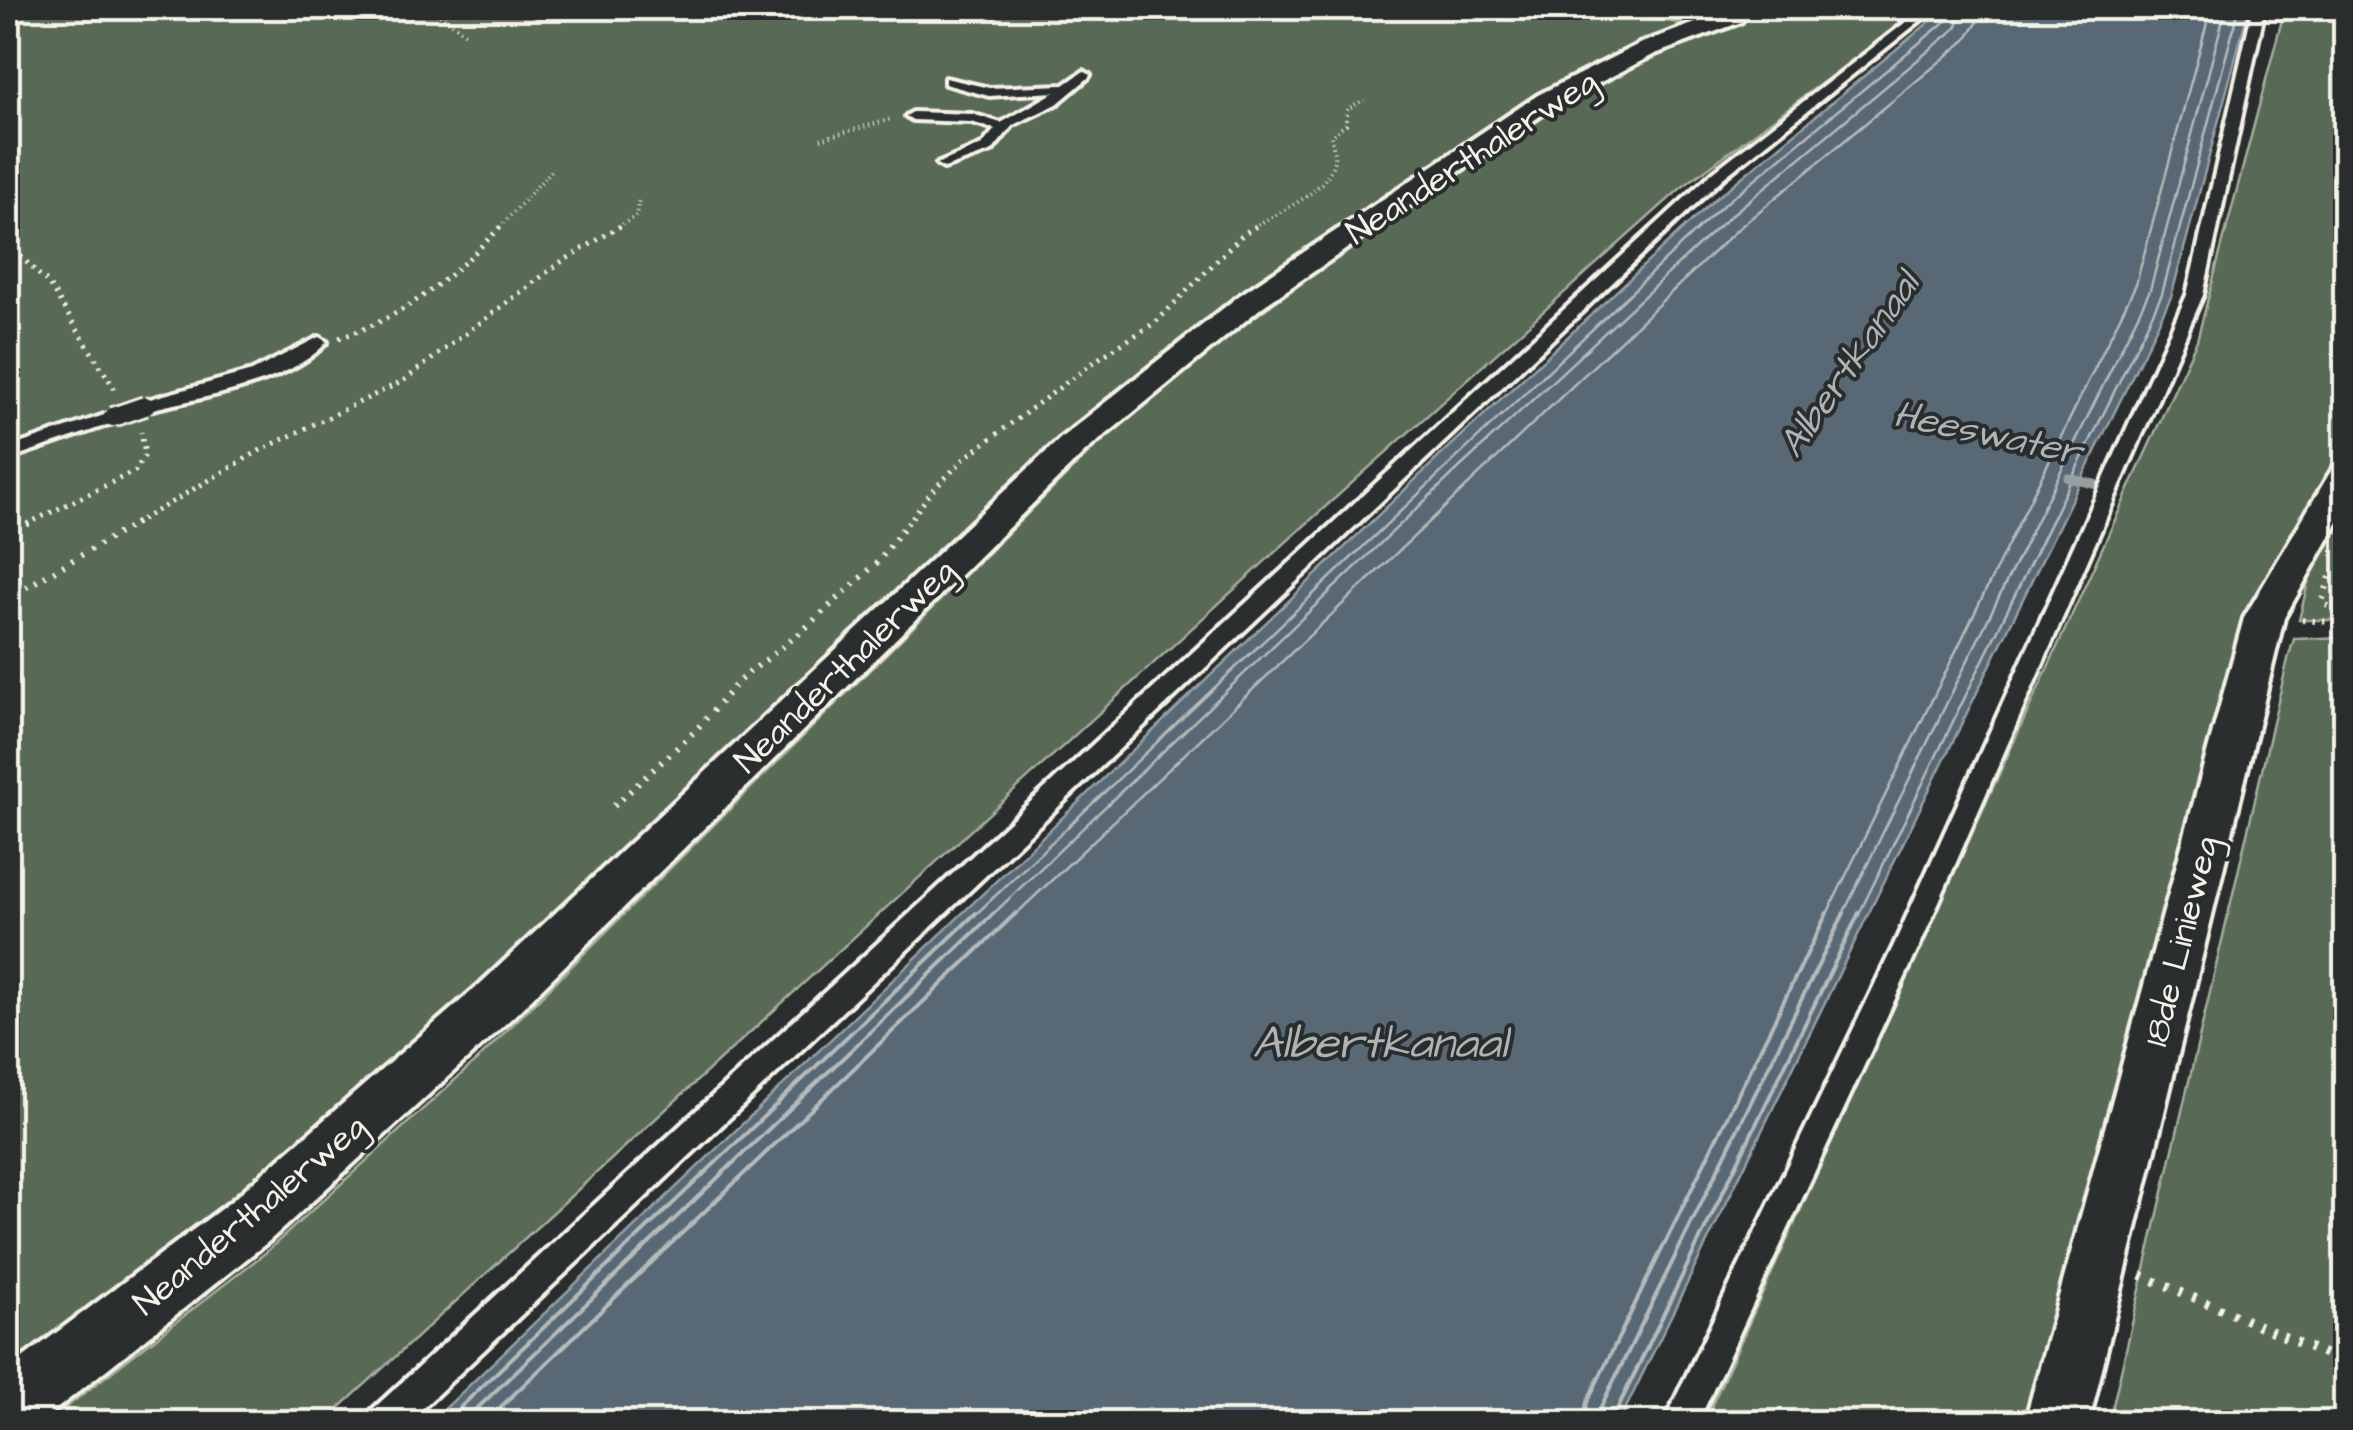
<svg xmlns="http://www.w3.org/2000/svg" width="2353" height="1430" font-family="'Architects Daughter',sans-serif">
	<rect width="100%" height="100%" fill="#2a2d2e"/>
	<filter id="ink" filterUnits="userSpaceOnUse"><feTurbulence type="fractalNoise" baseFrequency=".01" numOctaves="2"/><feDisplacementMap in="SourceGraphic" scale="20" xChannelSelector="R" yChannelSelector="G"/><feConvolveMatrix kernelMatrix="1 2 1 2 8 2 1 2 1" color-interpolation-filters="sRGB"/></filter>
	<g filter="url(#ink)">
		<!-- green -->
		<g fill="#596a54" stroke="#a6ae9e" stroke-width="2.5">
			<polygon points="8,8 1594,8 1690,25 1566,79 1446,155 1252,288 1005,502 228,1217 8,1385"/>
			<path d="M 1747,8 L 1911,8 L 1893,30 L 1681,188 L 1285,543 L 324,1422 L 47,1422 L 265,1253 L 479,1058 L 1120,422 C 1208,348 1301,283 1395,217 C 1459,172 1523,122 1592,85 C 1621,69 1736,29 1747,8 Z"/>
			<polygon points="2285,8 2345,8 2345,466 2300,539 2082,1422 1704,1422 2197,340"/>
			<polygon points="2334,532 2345,533 2345,620 2299,620 2311,570"/>
			<polygon points="2345,637 2345,1422 2109,1422 2288,659 2294,639"/>
		</g>
		<!-- water -->
		<polygon fill="#596875" stroke="#979fa3" stroke-width="2.5" points="1946,8 2249,8 2171,297 1619,1422 431,1422 1441,455 1714,200"/>
		<g fill="none" stroke-linecap="round" stroke-linejoin="round">
			<!-- shore-far1 -->
			<g stroke="#b6baba" stroke-width="2.5">
				<polyline points="974,916 1721,207 1947,20 1951,8"/>
				<polyline points="991,916 1456,471 1729,217 1956,28 1964,8"/>
				<polyline points="1014,916 1739,228 1966,40 1977,23 1979,8"/>
				<polyline points="1826,916 2136,284 2211,8"/>
				<polyline points="1842,916 2150,290 2226,8"/>
				<polyline points="1858,916 2162,294 2239,8"/>
			</g>
			<!-- shore -->
			<g stroke="#b6baba" stroke-width="4">
				<polyline points="445,1422 976,913"/>
				<polyline points="463,1422 994,913"/>
				<polyline points="485,1422 1016,913"/>
				<polyline points="1583,1422 1587,1402 1827,913"/>
				<polyline points="1598,1422 1600,1409 1844,913"/>
				<polyline points="1611,1422 1859,913"/>
			</g>
			<!-- stream -->
			<polyline stroke="#979fa3" stroke-width="9" points="2068,478 2098,485"/>
			<!-- service casing -->
			<g stroke="#f4f1e8" stroke-width="8">
				<g id="service">
					<polygon points="1924,8 1936,8 1723,178 408,1422 367,1422 372,1410 1713,172"/>
					<polygon points="2253,8 2265,8 2203,295 1920,945 1698,1422 1664,1422 1894,945 2187,295"/>
					<polygon points="1084,71 1090,75 1088,78 1057,104 1013,125 992,151 944,168 937,164 982,145 995,129 971,122 913,120 906,116 913,112 972,114 1001,123 1055,92 989,96 945,84 945,78 989,88 1064,85"/>
					<path d="M 319,337 L 327,342 C 285,387 203,396 145,411 L 136,406 L 139,402 L 252,371 Z"/>
					<polygon points="113,412 122,417 119,421 8,459 8,448"/>
				</g>
			</g>
			<!-- minor casing -->
			<g stroke="#f4f1e8" stroke-width="8">
				<g id="minor">
					<polygon points="1729,8 1751,8 1741,22 1655,54 1556,105 1262,307 1086,451 516,1014 269,1241 40,1422 8,1422 8,1369 229,1203 480,984 1062,437 1240,295 1538,95 1639,44 1725,12"/>
					<polygon points="2346,466 2346,508 2284,618 2089,1422 2025,1422 2244,618 2328,476 2333,468"/>
				</g>
			</g>
			<!-- path-far3 -->
			<g stroke="#f4f1e8" stroke-width="4" stroke-dasharray="1 4" stroke-linecap="butt">
				<polyline points="432,8 465,33"/>
				<polyline points="1613,8 1662,16"/>
				<polyline points="821,139 892,119"/>
				<polyline points="500,227 551,171"/>
				<polyline points="618,227 636,216 639,199"/>
				<path d="M 1254,227 C 1278,212 1329,192 1334,160 C 1335,153 1332,143 1331,136 L 1346,124 L 1347,109 L 1364,100"/>
			</g>
			<!-- path-far2 -->
			<g stroke="#f4f1e8" stroke-width="5" stroke-dasharray="2.5 6" stroke-linecap="butt">
				<polyline points="8,244 48,283 116,391"/>
				<path d="M 339,338 C 407,316 454,276 502,225"/>
				<polyline points="27,524 135,471 145,455 141,432"/>
				<polyline points="134,524 259,451 403,381 558,264 622,225"/>
				<polyline points="907,524 932,491 966,457 1101,357 1156,322 1243,234 1258,225"/>
			</g>
			<!-- path-far1 -->
			<g stroke="#f4f1e8" stroke-width="6" stroke-dasharray="2.5 8" stroke-linecap="butt">
				<polyline points="8,534 32,522"/>
				<polyline points="2330,577 2322,602 2346,618"/>
				<polyline points="8,598 138,522"/>
				<polyline points="2302,620 2346,623"/>
				<polyline points="614,806 696,730 740,680 800,633 878,562 908,522"/>
			</g>
			<!-- path -->
			<polyline stroke="#f4f1e8" stroke-width="9" stroke-dasharray="4 10" stroke-linecap="butt" points="2141,1275 2346,1363"/>
			<!-- service -->
			<use href="#service" fill="#2a2d2e" fill-rule="evenodd"/>
			<!-- minor -->
			<use href="#minor" fill="#2a2d2e" fill-rule="evenodd"/>
			<!-- service-bridge casing -->
			<g stroke="#f4f1e8" stroke-width="24" stroke-linecap="butt">
				<polyline id="service-bridge" points="113,417 145,406"/>
			</g>
			<!-- service-bridge -->
			<use href="#service-bridge" stroke="#2a2d2e" stroke-width="18"/>
		</g>
	</g>
	<g text-anchor="middle" stroke-width="8" stroke-linejoin="round" paint-order="stroke">
		<!-- street labels -->
		<g font-size="35" fill="#f4f1e8" stroke="#2a2d2e">
			<text transform="translate(1471 156) rotate(-33)" y="12">Neanderthalerweg</text>
			<text transform="translate(844 665) rotate(-44)" y="12">Neanderthalerweg</text>
			<text transform="translate(2180 941) rotate(-76)" y="12">18de Linieweg</text>
			<text transform="translate(249 1214) rotate(-40)" y="12">Neanderthalerweg</text>
		</g>
		<!-- water labels -->
		<g font-size="38" font-style="italic" fill="#aeb3b4" stroke="#2a2d2e">
			<text transform="translate(1848 364) rotate(-55)" y="13">Albertkanaal</text>
			<text transform="translate(1988 432) rotate(12)" y="13">Heeswater</text>
		</g>
		<!-- near-water labels -->
		<g font-size="45" font-style="italic" fill="#aeb3b4" stroke="#2a2d2e">
			<text x="1380" y="1057">Albertkanaal</text>
		</g>
	</g>
	<!-- margin -->
	<rect width="2353" height="1430" fill="none" stroke="#2a2d2e" stroke-width="40"/>
	<rect x="20" y="20" width="2313" height="1390" fill="none" stroke="#f4f1e8" stroke-width="4" filter="url(#ink)"/>
</svg>
